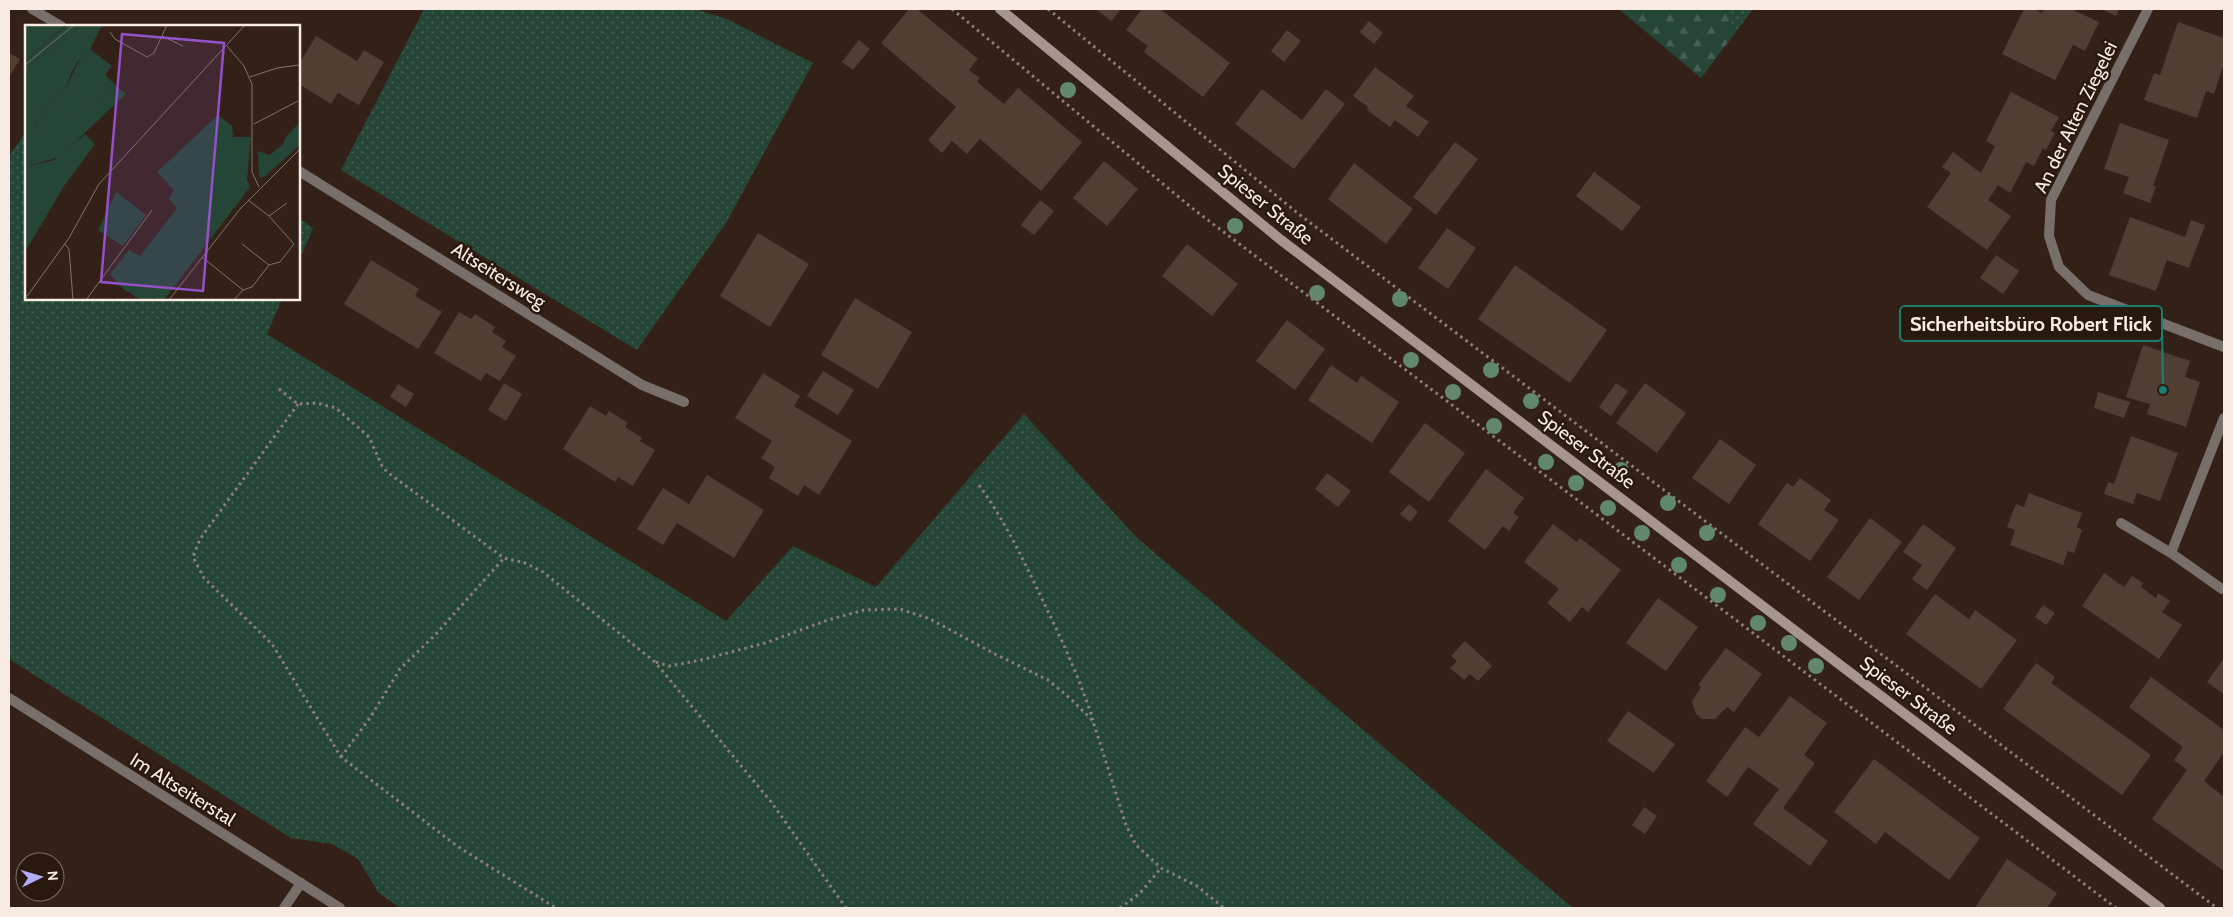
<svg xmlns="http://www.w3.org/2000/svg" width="2233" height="917" font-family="Cabin,sans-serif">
	<defs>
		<pattern id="grass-dots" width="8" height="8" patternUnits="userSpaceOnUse" patternTransform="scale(1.25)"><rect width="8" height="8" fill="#254636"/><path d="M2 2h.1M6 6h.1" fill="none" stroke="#456153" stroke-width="1.8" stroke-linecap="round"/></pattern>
		<pattern id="forest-firs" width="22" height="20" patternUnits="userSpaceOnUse" patternTransform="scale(1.25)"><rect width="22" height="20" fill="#254636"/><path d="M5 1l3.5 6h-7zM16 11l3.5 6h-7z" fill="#456153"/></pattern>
	</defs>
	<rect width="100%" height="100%" fill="#332117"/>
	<!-- grass -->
	<g fill="url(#grass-dots)">
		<polygon points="424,9 695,9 727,19 813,63 726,223 637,350 341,170"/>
		<polygon points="1724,9 1753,9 1735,33"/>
		<polygon points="26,132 26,299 282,299 267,334 726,621 793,546 876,587 1024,414 1136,537 1573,908 400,908 378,892 358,859 332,844 291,838 9,659 9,156"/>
		<polygon points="299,218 313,228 299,261"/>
	</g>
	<!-- forest -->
	<polygon fill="url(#forest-firs)" points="1619,9 1724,9 1735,33 1701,78"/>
	<!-- building -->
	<g fill="#513e32">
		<polygon points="909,9 917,9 978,59 969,70 980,78 977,82 1004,104 1018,88 1082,142 1041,191 980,139 967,154 952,141 942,153 928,140 956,107 881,43"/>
		<polygon points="1096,9 1121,9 1111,21"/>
		<polygon points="1142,9 1160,9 1230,63 1203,97 1144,52 1148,46 1126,30"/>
		<polygon points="2024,9 2034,9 2042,13 2044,9 2071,9 2099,22 2085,51 2073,45 2055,80 2002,54"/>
		<polygon points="2101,9 2119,9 2116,16"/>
		<polygon points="1369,21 1383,33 1374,44 1360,32"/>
		<polygon points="2178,22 2224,38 2224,63 2214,94 2206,91 2197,118 2144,100 2154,73 2160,75"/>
		<polygon points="1287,30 1301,41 1284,62 1271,51"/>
		<polygon points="316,36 357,61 364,50 384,62 359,105 338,93 331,104 299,84 299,64"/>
		<polygon points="859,40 870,49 853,70 842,62"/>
		<polygon points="9,53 20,59 9,77"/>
		<polygon points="1375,67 1414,96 1406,106 1429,122 1418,137 1395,120 1390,127 1367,110 1368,107 1353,96"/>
		<polygon points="1262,89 1302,120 1326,89 1345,104 1294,169 1235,124"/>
		<polygon points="2011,92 2059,117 2051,131 2055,133 2046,150 2043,148 2034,166 2026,162 2010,193 1998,185 1988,200 2011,216 1987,250 1927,207 1951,173 1942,167 1953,152 1981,173 1995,146 1986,141"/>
		<polygon points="2120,123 2169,140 2153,186 2156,186 2150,203 2123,193 2129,177 2104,169"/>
		<polygon points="1455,142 1478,159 1436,215 1413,197"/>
		<polygon points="1104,161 1138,189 1107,226 1073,198"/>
		<polygon points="1354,163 1413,209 1386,244 1328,199"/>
		<polygon points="1594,172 1641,207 1622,231 1576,196"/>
		<polygon points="1040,200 1054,211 1034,235 1021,225"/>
		<polygon points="2130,217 2185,237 2191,220 2205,225 2189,268 2167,260 2156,291 2109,275"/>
		<polygon points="1447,228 1476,248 1448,289 1418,268"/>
		<polygon points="758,233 809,264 770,327 720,296"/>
		<polygon points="1187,244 1238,284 1212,316 1162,276"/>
		<polygon points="1996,255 2019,271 2003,294 1980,278"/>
		<polygon points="371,260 419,289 415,296 442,312 418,349 344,304"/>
		<polygon points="1515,265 1607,330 1570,383 1478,319"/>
		<polygon points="855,298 912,332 878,389 821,355"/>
		<polygon points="459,312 471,319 475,314 495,327 492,332 506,341 502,347 516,356 500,381 486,373 481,381 434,353"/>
		<polygon points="1287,320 1325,349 1295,390 1256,361"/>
		<polygon points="2143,345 2190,361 2185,377 2200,382 2186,427 2147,414 2150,404 2126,397"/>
		<polygon points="1331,365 1357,383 1361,376 1399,402 1372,443 1308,400"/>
		<polygon points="823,371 854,390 838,415 807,396"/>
		<polygon points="763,373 800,396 794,406 852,441 819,495 804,485 798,496 769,478 775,467 761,458 772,441 735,418"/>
		<polygon points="504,383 522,394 506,421 488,410"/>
		<polygon points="1616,383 1628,391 1611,416 1599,407"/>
		<polygon points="1645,383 1686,413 1657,453 1616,423"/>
		<polygon points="398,384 414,394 406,407 390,397"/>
		<polygon points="2098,392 2130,402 2124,418 2094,408"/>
		<polygon points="590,406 606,416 609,411 628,423 625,427 642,438 640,441 655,450 633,486 618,477 615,482 563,449"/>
		<polygon points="1425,423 1465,453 1429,502 1389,472"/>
		<polygon points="2131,436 2178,453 2160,501 2137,493 2133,504 2104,494 2108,482 2114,484"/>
		<polygon points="1720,439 1756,465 1729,504 1692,478"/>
		<polygon points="1486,469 1524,498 1513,513 1519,517 1509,531 1503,526 1485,550 1448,521"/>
		<polygon points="1327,473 1351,491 1338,507 1315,489"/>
		<polygon points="707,475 764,510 734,558 677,523 663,545 637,529 663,488 689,504"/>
		<polygon points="1800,478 1831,500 1824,510 1839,520 1810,561 1758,524 1787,483 1793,487"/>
		<polygon points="2029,493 2082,513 2077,527 2082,530 2074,553 2068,551 2063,565 2010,545 2015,530 2007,527 2016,504 2024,507"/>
		<polygon points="1409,504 1418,512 1410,522 1400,514"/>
		<polygon points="1870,518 1902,542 1859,600 1827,577"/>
		<polygon points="1553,524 1577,542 1580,538 1621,570 1588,612 1582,607 1570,622 1547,603 1559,589 1524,562"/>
		<polygon points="1923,524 1956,548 1927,590 1912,579 1922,565 1903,552"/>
		<polygon points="2104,573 2124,587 2132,576 2143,583 2141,587 2156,598 2158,593 2170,601 2162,612 2182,625 2159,659 2082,606"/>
		<polygon points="1935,594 1969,619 1975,610 2017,640 1981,689 1906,634"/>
		<polygon points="1658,598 1698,627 1666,671 1626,643"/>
		<polygon points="2043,605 2055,613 2046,625 2035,617"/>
		<polygon points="1465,641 1492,666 1478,681 1470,674 1464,680 1450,668 1457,661 1451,656"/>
		<polygon points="1726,648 1762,674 1734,712 1727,707 1715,719 1702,719 1696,714 1692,701 1701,687 1698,685"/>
		<polygon points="2224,658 2224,694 2207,682"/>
		<polygon points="2036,663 2055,677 2051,683 2151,755 2122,795 2003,709"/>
		<polygon points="2151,677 2224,730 2224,752 2204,781 2224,797 2224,871 2152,819 2187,770 2174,760 2183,747 2129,707"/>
		<polygon points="1790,696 1827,723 1804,755 1815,763 1783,808 1828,841 1810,866 1753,824 1779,789 1748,767 1727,797 1706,781 1745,727 1759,737"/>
		<polygon points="1628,711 1675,744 1654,773 1607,741"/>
		<polygon points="1874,759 1980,838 1949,880 1885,832 1876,844 1834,812"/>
		<polygon points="1644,807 1657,816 1645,834 1632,825"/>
		<polygon points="2007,859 2057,893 2047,908 1975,908"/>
	</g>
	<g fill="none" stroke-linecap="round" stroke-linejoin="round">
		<!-- path -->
		<g stroke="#8f7f77" stroke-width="3" stroke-dasharray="2.5 4" stroke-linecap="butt">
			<polyline points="952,9 1192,208 2116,908"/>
			<polyline points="1048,9 1300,215 2217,908"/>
			<polyline points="279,389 298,404 316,403 336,408 369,437 382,466 387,472 504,558 525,563 543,572 655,662 772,803 846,908"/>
			<polyline points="298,404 200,539 193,557 204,578 272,644 341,757 457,846 556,908"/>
			<path d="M 979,485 C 1005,521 1024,561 1043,601 C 1062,640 1080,679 1093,720"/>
			<polyline points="656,662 669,666 701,660 765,643 828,620 864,610 900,609 930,619 995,654 1048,680 1071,699 1093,721 1126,825 1136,845 1161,868 1197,886 1224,908"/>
			<polyline points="341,757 370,718 400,669 436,634 504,558"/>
			<polyline points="1120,908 1140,893 1161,868"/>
		</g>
		<!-- lane -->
		<g stroke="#786e6a" stroke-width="10">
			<polyline points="2121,523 2171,553 2222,589"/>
			<polyline points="2171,553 2224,418"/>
		</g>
		<!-- street -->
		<g stroke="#786e6a" stroke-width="10">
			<polyline points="32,9 61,26"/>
			<polyline points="2148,9 2051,200 2049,236 2059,267 2088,295 2224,347"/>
			<polyline points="299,171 642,385 684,402"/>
			<polyline points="9,698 340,908"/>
			<polyline points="284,908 301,883"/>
		</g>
		<!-- secondary -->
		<polyline stroke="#a79690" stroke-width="10" points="1000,9 1281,240 2160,908"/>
	</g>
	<!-- trees -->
	<g fill="#61886d">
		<circle cx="1068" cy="90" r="8"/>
		<circle cx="1235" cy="226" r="8"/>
		<circle cx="1317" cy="293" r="8"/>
		<circle cx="1400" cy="299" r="8"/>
		<circle cx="1411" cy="360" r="8"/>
		<circle cx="1491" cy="370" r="8"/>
		<circle cx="1453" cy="392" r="8"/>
		<circle cx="1531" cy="401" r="8"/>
		<circle cx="1494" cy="426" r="8"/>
		<circle cx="1546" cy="462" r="8"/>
		<circle cx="1621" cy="470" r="8"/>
		<circle cx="1576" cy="483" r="8"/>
		<circle cx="1668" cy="503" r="8"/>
		<circle cx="1608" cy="508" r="8"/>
		<circle cx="1642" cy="533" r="8"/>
		<circle cx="1707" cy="533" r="8"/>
		<circle cx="1679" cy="565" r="8"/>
		<circle cx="1718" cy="595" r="8"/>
		<circle cx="1758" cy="623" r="8"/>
		<circle cx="1789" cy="643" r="8"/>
		<circle cx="1816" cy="666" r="8"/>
	</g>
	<g text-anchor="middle" stroke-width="5" stroke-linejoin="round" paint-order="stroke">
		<!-- street labels -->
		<g font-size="19" fill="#f8ebe4" stroke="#29180e">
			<text transform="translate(2075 117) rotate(-64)" y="7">An der Alten Ziegelei</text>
			<text transform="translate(1266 204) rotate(39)" y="7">Spieser Straße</text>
			<text transform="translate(499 275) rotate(32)" y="7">Altseitersweg</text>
			<text transform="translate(1587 449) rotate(37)" y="7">Spieser Straße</text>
			<text transform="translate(1909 695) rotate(37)" y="7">Spieser Straße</text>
			<text transform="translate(183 789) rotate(32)" y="7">Im Altseiterstal</text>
		</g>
	</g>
	<!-- overview -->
	<g transform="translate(25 25)">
		<rect width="275" height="275" fill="#332117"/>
		<path d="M 42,0 L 57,0 L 0,44 L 0,35 ZM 65,24 L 87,41 L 80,50 L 96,65 L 82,70 L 22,109 L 13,106 L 10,97 L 40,64 L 58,28 ZM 193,90 L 207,101 L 208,112 L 226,112 L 222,155 L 225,162 L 139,275 L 116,275 L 97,263 L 85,249 L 104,225 L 115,231 L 152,183 L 144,174 L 149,165 L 132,147 ZM 275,97 L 275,120 L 239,152 L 234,152 L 233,126 L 245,130 L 258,119 L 260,113 ZM 60,109 L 70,119 L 39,161 L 0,227 L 0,142 L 29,135 ZM 91,167 L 121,190 L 98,221 L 73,205 Z" fill="#254636"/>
		<path d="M 0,0 L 41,0 L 0,35 ZM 57,0 L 77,0 L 65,24 L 58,28 L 46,48 L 40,64 L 10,97 L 13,106 L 22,108 L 82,70 L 96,65 L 101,69 L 34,132 L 0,142 L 0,44 Z" fill="#254636"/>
		<path fill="none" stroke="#827269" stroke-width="1" d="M 85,7 L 90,14 L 122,32 L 129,28 L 142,0M 137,11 L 158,21M 202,21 L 219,41 L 227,59 L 227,147 L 234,162M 0,40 L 49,0M 225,52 L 252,43 L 274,40M 229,99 L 273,76M 244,191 L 262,178M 40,219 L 44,224 L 48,275M 217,219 L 244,240M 177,232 L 218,265M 0,274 L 44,213 L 74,159 L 220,0M 61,275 L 127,185M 144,275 L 215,184 L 275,124M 209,275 L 218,265 L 227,262 L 244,240 L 255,237 L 269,219 L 244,191 L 223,175"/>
		<path fill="#9452c6" fill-opacity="0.15" stroke="#9452c6" stroke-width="2.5" d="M 97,9 L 199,18 L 178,266 L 76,257 Z"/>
		<rect width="275" height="275" fill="none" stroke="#f8ebe4" stroke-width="2.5"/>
	</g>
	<!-- callouts -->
	<path fill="none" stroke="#1b7c74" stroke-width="2" d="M2163 390L2162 324"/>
	<circle fill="#1b7c74" stroke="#29180e" stroke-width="2" cx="2163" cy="390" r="5"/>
	<rect fill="#29180e" stroke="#1b7c74" stroke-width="2" x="1900" y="306" width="262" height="35" rx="5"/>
	<g font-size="20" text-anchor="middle" font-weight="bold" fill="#f8ebe4">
		<text x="2031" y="331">Sicherheitsbüro Robert Flick</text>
	</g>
	<!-- border -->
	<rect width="2233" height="917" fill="none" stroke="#f8ebe4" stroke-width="20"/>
	<!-- north arrow -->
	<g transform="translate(40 877) rotate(85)"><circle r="24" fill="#29180e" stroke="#7c6c64"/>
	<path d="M0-4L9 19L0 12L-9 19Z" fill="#b2adf9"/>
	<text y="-8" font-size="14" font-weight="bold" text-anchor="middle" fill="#f8ebe4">N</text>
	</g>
</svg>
